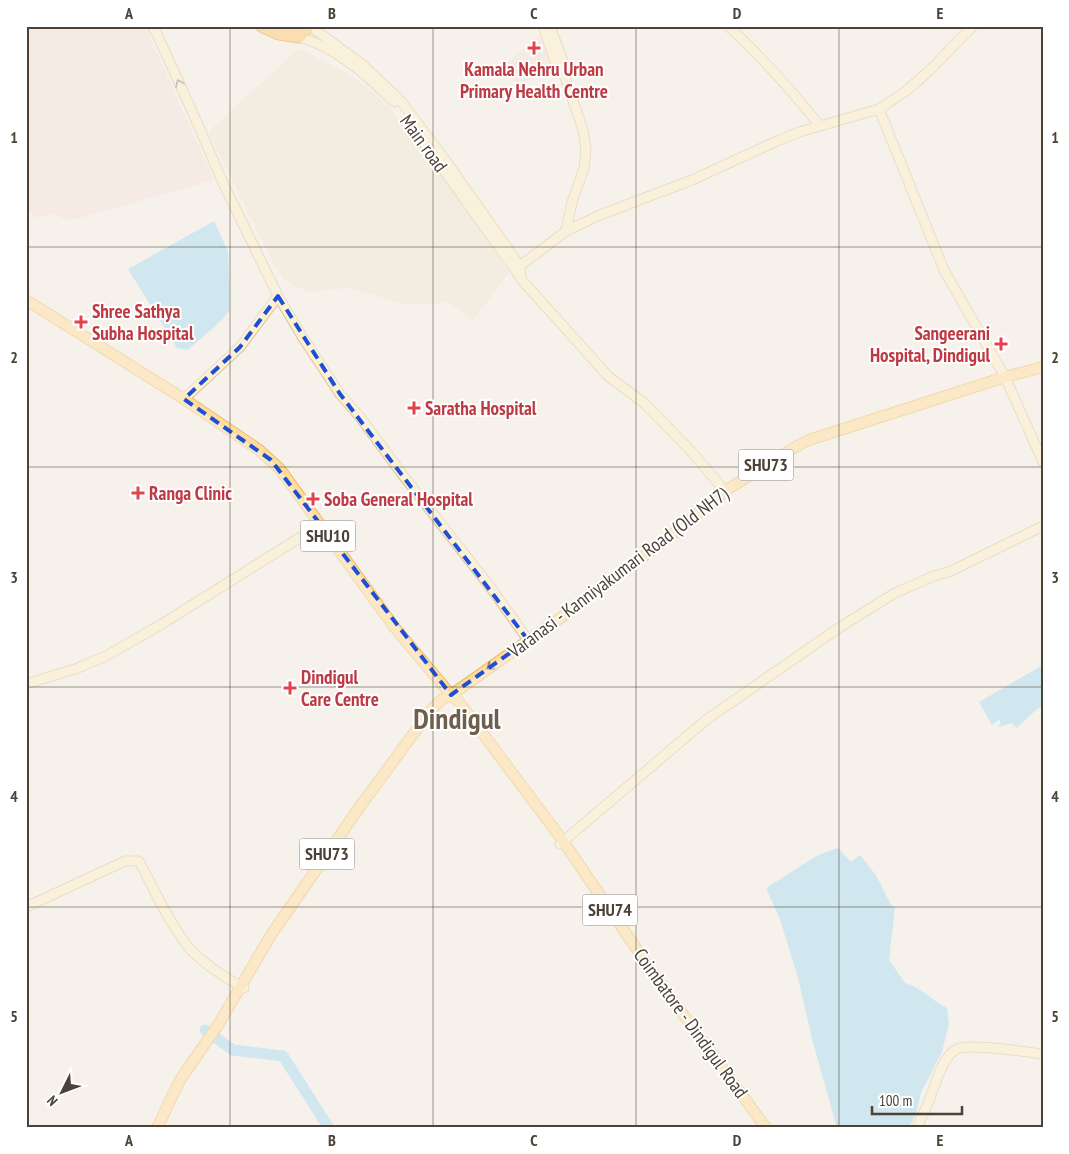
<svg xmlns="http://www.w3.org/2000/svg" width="1069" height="1154" font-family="'PT Sans Narrow',sans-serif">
	<rect width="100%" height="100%" fill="#f6f2eb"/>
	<!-- education -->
	<polygon fill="#f0e6d4" points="299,48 352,76 371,90 390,108 443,176 509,273 473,321 446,301 435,305 405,304 348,288 310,292 295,287 284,279 273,262 209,134 210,130"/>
	<!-- medical -->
	<g fill="#f7e0de">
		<polygon points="26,26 145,26 214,180 69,221 53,213 37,218 26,211"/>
		<polygon points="539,34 550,62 520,89 503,67"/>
	</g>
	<!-- water -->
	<g fill="#a5d9f5">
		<polygon points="214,221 228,251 230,310 222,320 188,350 177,348 128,269"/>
		<polygon points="1043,665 1043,706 1036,710 1017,728 1011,723 1000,727 998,726 1001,723 999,720 992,725 979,702"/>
		<path d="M 838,848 L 851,862 L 860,855 L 876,875 L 890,903 L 895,908 L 889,960 L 905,983 C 920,986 932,1001 947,1008 L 949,1024 L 942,1052 L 921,1093 L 916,1114 L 909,1128 L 837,1128 L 812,1039 L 797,974 L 779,917 L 766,888 L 818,855 Z"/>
	</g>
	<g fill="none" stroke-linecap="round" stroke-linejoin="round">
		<!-- river -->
		<polyline stroke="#a5d9f5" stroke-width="11" points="205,1030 233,1050 283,1056 329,1128"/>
		<!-- secondary casing -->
		<g stroke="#d8c399" stroke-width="11">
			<g id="secondary">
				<polyline points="152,26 157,34 199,127 223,183 278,296 303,338 340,394 360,417 402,474 491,588 528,640"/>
				<polyline points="310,26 363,65 400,100 446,161 520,266 521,279 608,376 644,403 689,449 725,491"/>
				<polyline points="543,26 557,67 565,77"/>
				<polyline points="550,26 564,64 565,77 583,130 586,149 584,168 572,202 566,231"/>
				<path d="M 728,26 C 762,57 792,91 820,126"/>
				<path d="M 299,37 C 336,47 368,76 394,102"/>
				<polyline points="879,109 944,270 1005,377 1043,462"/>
				<polyline points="417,133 521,278"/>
				<polyline points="520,266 566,231 600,215 692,180 777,141 799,132 879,109 906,91 929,71 973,26"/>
				<polyline points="184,399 240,347 278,296"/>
				<polyline points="26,684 78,668 106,656 162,624 320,525"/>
				<polyline points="560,844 706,720 840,627 895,593 934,576 951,571 1043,526"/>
				<path d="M 26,907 L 125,861 L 139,861 C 154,889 167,919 186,944 C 199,961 225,978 244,988"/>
				<path d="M 917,1128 C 920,1120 925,1111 928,1103 C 935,1088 941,1057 957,1049 C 970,1043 1026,1052 1043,1054"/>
			</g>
		</g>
		<!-- primary casing -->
		<g stroke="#ebb964" stroke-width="12">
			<g id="primary">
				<polyline points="26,300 184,399 258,449 280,469 395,628 451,695 459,702 563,841 653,973 766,1128"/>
				<polyline points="157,1128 180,1080 218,1025 271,935 361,805 431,710 441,700 451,695 573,609 668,538 725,491 797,446 809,440 1005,377 1043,367"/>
			</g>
		</g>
		<!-- highway casing -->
		<g stroke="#e69934" stroke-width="13">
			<g id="highway">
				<polyline points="261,26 279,34 299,37 309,26"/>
				<polyline points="276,26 285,29 297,26"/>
			</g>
		</g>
		<!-- secondary -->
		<use href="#secondary" stroke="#ffefcc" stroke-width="9"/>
		<!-- primary -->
		<use href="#primary" stroke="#ffdc9b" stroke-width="10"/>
		<!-- highway -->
		<use href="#highway" stroke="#ffc56d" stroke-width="11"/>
	</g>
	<!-- one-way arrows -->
	<defs><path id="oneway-chevron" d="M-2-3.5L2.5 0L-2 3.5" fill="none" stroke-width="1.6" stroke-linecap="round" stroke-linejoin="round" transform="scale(1.25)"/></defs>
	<use stroke="#9c907b" href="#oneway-chevron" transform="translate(179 83) rotate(-115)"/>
	<use stroke="#9c8765" href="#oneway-chevron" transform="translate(490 667) rotate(144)"/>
	<!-- marked area -->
	<path d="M0 0H1069V1154H0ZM 278,296 L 340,394 L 528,640 L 451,695 L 271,460 L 184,399 L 240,347 Z" fill="#f6f2eb" fill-opacity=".55" fill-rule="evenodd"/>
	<path fill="none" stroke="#1d4ed8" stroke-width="4" stroke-dasharray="10 6" stroke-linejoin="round" d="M 278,296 L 340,394 L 528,640 L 451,695 L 271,460 L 184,399 L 240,347 Z"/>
	<!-- grid -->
	<path fill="none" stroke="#4b4238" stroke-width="1" stroke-opacity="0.55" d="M 230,26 L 230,1128M 433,26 L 433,1128M 636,26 L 636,1128M 839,26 L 839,1128M 26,247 L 1043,247M 26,467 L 1043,467M 26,687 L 1043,687M 26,907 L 1043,907"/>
	<!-- markers -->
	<g fill="#e0444e" stroke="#fff" stroke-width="2">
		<path d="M531.5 40.5h5v5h5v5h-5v5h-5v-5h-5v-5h5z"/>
		<path d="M78.5 314.5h5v5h5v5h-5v5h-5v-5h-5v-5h5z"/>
		<path d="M998.5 336.5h5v5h5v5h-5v5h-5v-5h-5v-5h5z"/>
		<path d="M411.5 400.5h5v5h5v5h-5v5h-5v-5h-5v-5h5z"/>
		<path d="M135.5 485.5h5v5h5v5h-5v5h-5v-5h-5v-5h5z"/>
		<path d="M310.5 491.5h5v5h5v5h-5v5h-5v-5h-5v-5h5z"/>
		<path d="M287.5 680.5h5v5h5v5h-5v5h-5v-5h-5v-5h5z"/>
	</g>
	<g text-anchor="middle" stroke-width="4" stroke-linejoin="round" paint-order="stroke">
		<!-- shield labels -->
		<g fill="#fff" stroke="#817b74" stroke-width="1">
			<rect x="738.5" y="449.5" width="55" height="31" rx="4"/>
			<rect x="300.5" y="520.5" width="55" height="31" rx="4"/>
			<rect x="299.5" y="838.5" width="55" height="31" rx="4"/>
			<rect x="582.5" y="894.5" width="55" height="31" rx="4"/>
		</g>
		<g font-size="18" font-weight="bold" fill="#4b4238">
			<text x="766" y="471">SHU73</text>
			<text x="328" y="542">SHU10</text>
			<text x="327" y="860">SHU73</text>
			<text x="610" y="916">SHU74</text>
		</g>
		<!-- health labels -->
		<g font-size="19" font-weight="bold" fill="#be3a42" stroke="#fff" text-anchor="start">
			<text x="534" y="76" text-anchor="middle">Kamala Nehru Urban<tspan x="534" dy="22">Primary Health Centre</tspan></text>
			<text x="92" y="318">Shree Sathya<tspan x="92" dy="22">Subha Hospital</tspan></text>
			<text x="990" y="340" text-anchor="end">Sangeerani<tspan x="990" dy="22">Hospital, Dindigul</tspan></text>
			<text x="425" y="415">Saratha Hospital</text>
			<text x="149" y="500">Ranga Clinic</text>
			<text x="324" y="506">Soba General Hospital</text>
			<text x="301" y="684">Dindigul<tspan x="301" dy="22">Care Centre</tspan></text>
		</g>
		<!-- street labels -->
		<g font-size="19" fill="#4b4238" stroke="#fff">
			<text transform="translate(424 143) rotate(54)" y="7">Main road</text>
			<text transform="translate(618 572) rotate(-37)" y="7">Varanasi - Kanniyakumari Road (Old NH7)</text>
			<text transform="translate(691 1023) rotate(54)" y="7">Coimbatore - Dindigul Road</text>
		</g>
		<!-- town labels -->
		<g font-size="29" font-weight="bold" fill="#6e5f4e" stroke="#fff">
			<text x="457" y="729">Dindigul</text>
		</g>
	</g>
	<!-- border -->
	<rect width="1069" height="1154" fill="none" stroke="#ffffff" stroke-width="55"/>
	<!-- north arrow -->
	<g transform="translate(62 1092) rotate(228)" stroke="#ffffff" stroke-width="4" paint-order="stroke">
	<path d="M0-4L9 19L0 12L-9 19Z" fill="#4b4238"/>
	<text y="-8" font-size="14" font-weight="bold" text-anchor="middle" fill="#4b4238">N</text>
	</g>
	<!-- scale -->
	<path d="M872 1106v8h90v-8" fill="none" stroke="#4b4238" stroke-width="2.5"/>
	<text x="879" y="1106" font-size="15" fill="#4b4238" stroke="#ffffff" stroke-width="4" paint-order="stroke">100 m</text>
	<rect x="28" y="28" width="1014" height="1098" fill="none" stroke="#4b4238" stroke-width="2"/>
	<g font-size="16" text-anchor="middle" font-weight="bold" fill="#4b4238">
		<text x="129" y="19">A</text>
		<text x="332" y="19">B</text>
		<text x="534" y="19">C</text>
		<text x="737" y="19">D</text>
		<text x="940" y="19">E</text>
		<text x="14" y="143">1</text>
		<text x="1055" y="143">1</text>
		<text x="14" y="363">2</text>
		<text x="1055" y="363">2</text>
		<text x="14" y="583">3</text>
		<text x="1055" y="583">3</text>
		<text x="14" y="802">4</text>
		<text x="1055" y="802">4</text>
		<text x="14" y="1022">5</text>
		<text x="1055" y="1022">5</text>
		<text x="129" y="1146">A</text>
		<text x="332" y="1146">B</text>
		<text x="534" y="1146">C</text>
		<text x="737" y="1146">D</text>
		<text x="940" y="1146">E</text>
	</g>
</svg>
